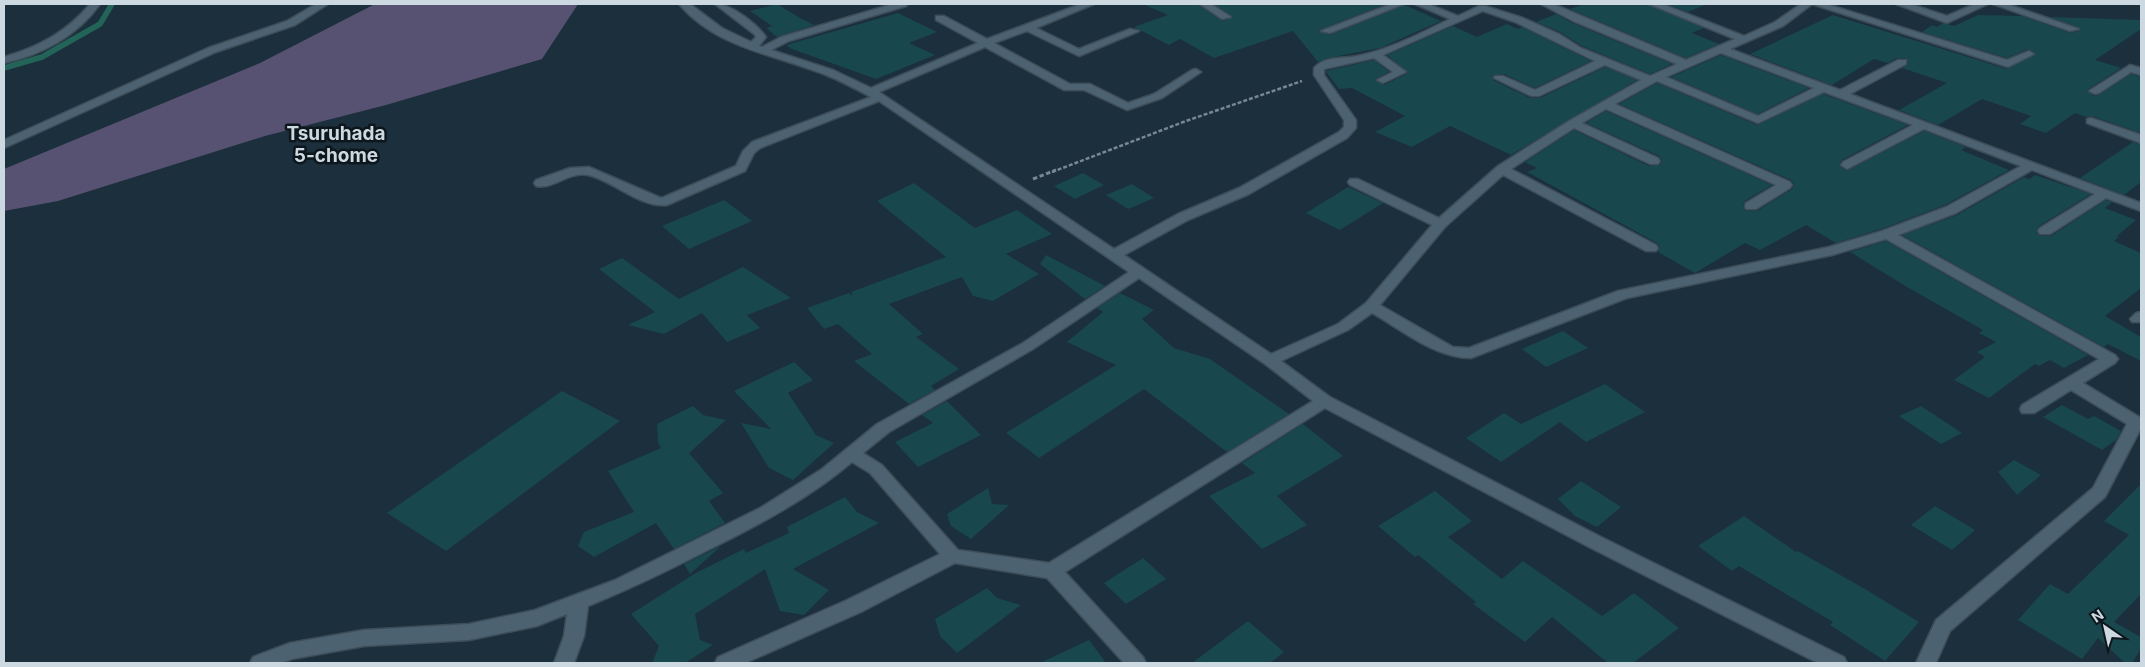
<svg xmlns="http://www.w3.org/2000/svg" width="2145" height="667" font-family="Inter,sans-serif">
	<rect width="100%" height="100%" fill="#1b2f3c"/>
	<!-- green -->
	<polygon fill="#575271" points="375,4 578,4 542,59 386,105 265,136 58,201 4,211 4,169 260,63"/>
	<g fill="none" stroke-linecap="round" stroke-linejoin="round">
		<!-- stream -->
		<polyline stroke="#236458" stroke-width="5.5" points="4,68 42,57 100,24 112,4"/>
	</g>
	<!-- building -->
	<g fill="#19474e">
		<polygon points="777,4 800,18 814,25 777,37 766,28 772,26 750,11"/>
		<polygon points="1143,4 1198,4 1222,21 1233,17 1214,4 1386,4 1319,30 1330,35 1405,5 1441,21 1380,48 1328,58 1318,62 1293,31 1214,58 1180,39 1169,45 1134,27 1168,15"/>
		<polygon points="1584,4 1647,4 1704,28 1692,33 1719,44 1686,58 1570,9"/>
		<polygon points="1667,4 1705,4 1705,5 1688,12"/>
		<polygon points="898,13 937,32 909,43 935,55 876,79 792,49 786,45"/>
		<polygon points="1556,14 1572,23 1672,64 1650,74 1582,46 1560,32 1536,22"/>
		<polygon points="1833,15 2007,69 2036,53 2028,49 2007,58 1922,32 1932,25 1937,27 1943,23 1954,26 1978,15 2022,16 2070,33 2079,31 2081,28 2050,17 2141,20 2141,29 2095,60 2121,68 2087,90 2094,96 2099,95 2131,74 2141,77 2141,133 2092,116 2086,117 2075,113 2046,133 2020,124 2031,116 1982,99 1938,125 1899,110 1947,83 1902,68 1908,64 1906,58 1897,58 1888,63 1874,59 1832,85 1750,54"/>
		<polygon points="1507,24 1518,29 1522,27 1591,61 1535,88 1504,74 1493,75 1493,80 1530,98 1540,98 1605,67 1637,80 1511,155 1450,126 1412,147 1375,132 1405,116 1352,88 1339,89 1326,72 1326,71 1374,60 1389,72 1375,79 1384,85 1408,73 1387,55 1453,26 1477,37"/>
		<polygon points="1721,55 1809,88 1758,114 1671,77"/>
		<polygon points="1657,83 1757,125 1823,94 1908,125 1842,160 1839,165 1846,171 1924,131 1966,147 1961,150 2009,170 1945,205 1881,229 1836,243 1806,225 1760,250 1745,243 1695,273 1658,252 1660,247 1657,243 1527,172 1537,168 1525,162 1574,130 1649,166 1660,165 1662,160 1659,156 1586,123 1606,111 1772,185 1745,201 1743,205 1745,211 1757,211 1792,189 1794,184 1791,180 1619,104"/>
		<polygon points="2133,142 2141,145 2141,182 2124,195 2080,178"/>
		<polygon points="1083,173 1104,185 1075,199 1054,186"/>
		<polygon points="2035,175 2091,194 2039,226 2036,232 2040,236 2051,236 2106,200 2112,202 2105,208 2136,220 2117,236 2119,237 2114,241 2141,253 2141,288 2105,316 2141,337 2141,361 2108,344 2104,347 1902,235 1957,215 2024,177 2029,179"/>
		<polygon points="914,183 975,228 1017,210 1052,234 1006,254 1039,274 993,301 973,296 962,277 889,304 923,334 916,337 959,369 931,386 935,390 909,404 854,361 872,354 838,324 824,329 807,308 849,293 853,296 851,292 946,257 877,201"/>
		<polygon points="1132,184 1154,198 1128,209 1106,195"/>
		<polygon points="1348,187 1383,203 1340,230 1306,213"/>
		<polygon points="724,200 752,221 689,249 662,226"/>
		<polygon points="1886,241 2088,355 2064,368 2050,360 2039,366 2035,364 1989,398 1954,380 1985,357 1977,352 1996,342 1979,333 1983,330 1907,287 1850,252"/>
		<polygon points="1046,255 1105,286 1085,299 1040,264"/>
		<polygon points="622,258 679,299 743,267 791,298 747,315 760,328 727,342 702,313 664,334 628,325 655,312 599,269"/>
		<polygon points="1120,293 1154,310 1142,319 1174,348 1210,359 1289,414 1227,452 1144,389 1039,458 1006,433 1116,365 1067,342 1103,312 1097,308"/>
		<polygon points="1563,331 1588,348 1546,367 1522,349"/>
		<polygon points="794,362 813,380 788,393 816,435 834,443 793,480 769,468 741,423 771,429 734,391"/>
		<polygon points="1605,384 1645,412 1586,442 1560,422 1501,462 1466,438 1504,413 1521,424"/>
		<polygon points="562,391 620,421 446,551 387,513"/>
		<polygon points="947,401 981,435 918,467 895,442 933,423 922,415"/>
		<polygon points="2062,405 2088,419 2094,416 2121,431 2116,440 2102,450 2043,417"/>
		<polygon points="693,406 703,415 726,420 689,453 723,493 709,501 725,523 674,549 656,523 594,557 578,546 584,532 634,512 608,471 661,448 658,442 657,424"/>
		<polygon points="1921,406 1962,433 1941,444 1899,416"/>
		<polygon points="1303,424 1343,456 1277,496 1307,525 1262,549 1209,496 1255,473 1242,463"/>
		<polygon points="2014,460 2041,475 2017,495 1998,472"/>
		<polygon points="1581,481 1621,507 1597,527 1575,516 1558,499"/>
		<polygon points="2141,484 2141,594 2114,622 2141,637 2141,649 2132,663 2125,663 2098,638 2082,659 2018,620 2050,584 2068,594 2129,535 2104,521"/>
		<polygon points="988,488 992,504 1009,505 971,539 951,526 947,514"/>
		<polygon points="1435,491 1472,521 1448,537 1502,579 1523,561 1602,616 1634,593 1679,628 1633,663 1608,663 1552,617 1525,642 1473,604 1476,602 1418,555 1415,557 1378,526"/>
		<polygon points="845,497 857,512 879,523 793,569 829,590 804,615 780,611 765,569 695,614 700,640 713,645 685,663 652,663 659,646 631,614 694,574 744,549 746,553 789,533 787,527"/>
		<polygon points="1935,506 1975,530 1952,550 1911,525"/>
		<polygon points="1744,516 1796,552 1798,551 1865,589 1919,622 1885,661 1830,625 1833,622 1739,566 1732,571 1698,546"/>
		<polygon points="721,546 690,574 684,564"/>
		<polygon points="1143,558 1166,579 1126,604 1104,583"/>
		<polygon points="987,588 997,598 1021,605 957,653 940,636 935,619"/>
		<polygon points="1248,621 1284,652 1270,663 1192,663"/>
		<polygon points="1089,640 1106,663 1040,663"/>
	</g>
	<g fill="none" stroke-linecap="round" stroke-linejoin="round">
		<!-- minor casing -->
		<g stroke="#3c4d58" stroke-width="3">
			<g id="minor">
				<path d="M 90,4 L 100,4 C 77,36 42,55 4,63 L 4,57 C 38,47 67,32 90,4 Z"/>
				<polygon points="316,4 328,4 295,25 216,52 4,148 4,140 208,48 287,21"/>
				<path d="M 679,4 L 690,4 L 722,28 L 751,42 L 756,37 L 754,34 L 715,4 C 730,3 757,24 766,37 L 759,46 L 762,47 L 781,37 L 893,4 L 908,4 L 906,6 L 789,41 L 771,50 L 833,70 L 871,88 L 978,43 L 936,20 L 936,16 L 944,16 L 987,39 L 1081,4 L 1094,4 L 1036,28 L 1079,49 L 1130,29 L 1139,31 L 1079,56 L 1027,31 L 994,43 L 1070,84 L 1090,84 L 1128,103 L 1154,94 L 1192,70 L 1196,69 L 1201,72 L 1162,98 L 1127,110 L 1084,90 L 1064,90 L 985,47 L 879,92 L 1114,249 L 1178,214 L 1239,188 L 1339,132 L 1344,127 L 1344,120 L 1314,75 L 1314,68 C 1324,56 1343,59 1357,56 C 1389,50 1421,33 1450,19 L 1415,4 L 1428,4 L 1458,16 L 1479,6 L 1485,6 L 1523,18 L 1559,34 L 1581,48 L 1650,76 L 1677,64 L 1573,21 L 1541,4 L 1553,4 L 1686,60 L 1735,39 L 1649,4 L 1662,4 L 1744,36 L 1775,22 L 1801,4 L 1812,4 L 1783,26 L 1730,49 L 1840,90 L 1898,60 L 1906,60 L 1906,64 L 1850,94 L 2141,203 L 2141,211 L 2106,198 L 2050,234 L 2040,234 L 2038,231 L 2040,228 L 2095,194 L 2032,170 L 1956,213 L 1898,235 L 2115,355 L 2118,359 L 2115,363 L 2083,383 L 2141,418 L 2141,428 L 2105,497 L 1950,631 L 1936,663 L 1916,663 L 1936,620 L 2093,488 L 2127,424 L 2071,390 L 2034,413 L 2022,413 L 2020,409 L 2022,405 L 2099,359 L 1886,239 L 1832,255 L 1627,298 L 1471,358 C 1435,358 1402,330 1372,313 L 1348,330 L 1281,361 L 1330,397 L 1601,537 L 1844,657 L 1847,663 L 1818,663 L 1589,547 L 1325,408 L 1065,572 L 1143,657 L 1146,663 L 1124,663 L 1047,578 L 955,563 L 861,612 L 745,663 L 715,663 L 718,657 L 847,600 L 940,554 L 870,473 L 852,462 C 808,499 757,526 706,551 C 667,571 628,590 588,606 L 584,636 L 574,663 L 554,663 L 564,636 L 567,614 L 537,626 L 469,640 L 364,646 L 292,659 L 281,663 L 250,663 L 253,657 L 290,643 L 364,630 L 469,624 L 535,610 L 615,580 L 760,508 L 822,469 L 877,424 L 1023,343 L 1129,272 L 879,101 L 760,148 L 754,153 L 745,171 L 667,205 C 640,208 614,181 588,175 C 569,171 553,190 536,186 L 534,183 L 536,180 L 570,168 L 589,167 L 661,198 L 664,197 L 736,166 L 743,151 L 752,142 L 871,97 C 856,89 841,81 826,75 C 776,55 716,48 679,4 ZM 1483,11 L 1515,22 L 1595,61 L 1535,90 L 1503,76 L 1495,76 L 1494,78 L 1531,96 L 1539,96 L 1605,65 L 1641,80 L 1569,121 L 1498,166 L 1439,218 L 1358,179 L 1350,179 L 1348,182 L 1350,185 L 1432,225 L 1366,303 L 1338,324 L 1271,354 L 1124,255 L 1188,220 L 1249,194 L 1347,138 L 1356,128 L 1356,120 L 1324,75 L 1324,69 L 1374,58 L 1393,72 L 1377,80 L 1383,83 L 1406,72 L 1383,55 ZM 1721,53 L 1814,88 L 1758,116 L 1666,77 ZM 1657,81 L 1758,123 L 1824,92 L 1913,125 L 1843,162 L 1841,165 L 1847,169 L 1924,129 L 2021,166 L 1946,207 L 1882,231 L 1829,247 L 1618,291 L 1469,348 L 1453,347 L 1380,305 L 1445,227 L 1503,175 L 1646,251 L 1656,251 L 1658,248 L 1656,245 L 1511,169 L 1574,128 L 1650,164 L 1658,164 L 1660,161 L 1658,158 L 1582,123 L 1606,109 L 1776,185 L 1746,203 L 1745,206 L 1746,209 L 1756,209 L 1790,188 L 1792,185 L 1790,182 L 1615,104 ZM 1139,278 L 1265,364 L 1313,401 L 1049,563 L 958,550 L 882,465 L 863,453 L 889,432 L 1033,349 Z"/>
				<polygon points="1200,4 1211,4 1231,17 1222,19"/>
				<polygon points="1391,4 1404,4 1330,33 1321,31"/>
				<polygon points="1812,4 1826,4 2007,60 2029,51 2034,54 2008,67"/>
				<polygon points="1896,4 1910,4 1947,16 1975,4 1988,4 1947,23"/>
				<polygon points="1993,4 2007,4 2079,29 2070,31"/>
				<polygon points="2130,65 2141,68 2141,75 2131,72 2099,93 2095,94 2089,91"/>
				<polygon points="2091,118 2141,135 2141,143 2087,123 2087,119"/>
				<polygon points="2141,312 2141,322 2132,322 2130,319 2136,313"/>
			</g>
		</g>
		<!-- path-far1 -->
		<polyline stroke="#788892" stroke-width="2.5" stroke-dasharray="4 2" stroke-linecap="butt" points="1052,172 1186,121 1302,81"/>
		<!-- path -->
		<polyline stroke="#788892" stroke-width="3" stroke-dasharray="4.5 2.5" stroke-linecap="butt" points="1033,179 1056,170"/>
		<!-- minor -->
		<use href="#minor" fill="#4c6270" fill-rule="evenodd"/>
	</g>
	<g text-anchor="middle" stroke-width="5" stroke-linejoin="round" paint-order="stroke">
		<!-- neighbourhood labels -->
		<g font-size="19" font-weight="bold" fill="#cdd9e1" stroke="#0d161c">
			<text x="336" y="140">Tsuruhada<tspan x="336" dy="22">5-chome</tspan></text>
		</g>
	</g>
	<!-- border -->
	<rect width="2145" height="667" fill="none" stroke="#cdd9e1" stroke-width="10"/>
	<!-- north arrow -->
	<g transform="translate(2105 627) rotate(326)" stroke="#0d161c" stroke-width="4" paint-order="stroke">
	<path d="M0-4L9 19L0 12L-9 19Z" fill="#cdd9e1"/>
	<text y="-8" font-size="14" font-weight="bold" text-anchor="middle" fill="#cdd9e1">N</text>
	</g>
</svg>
